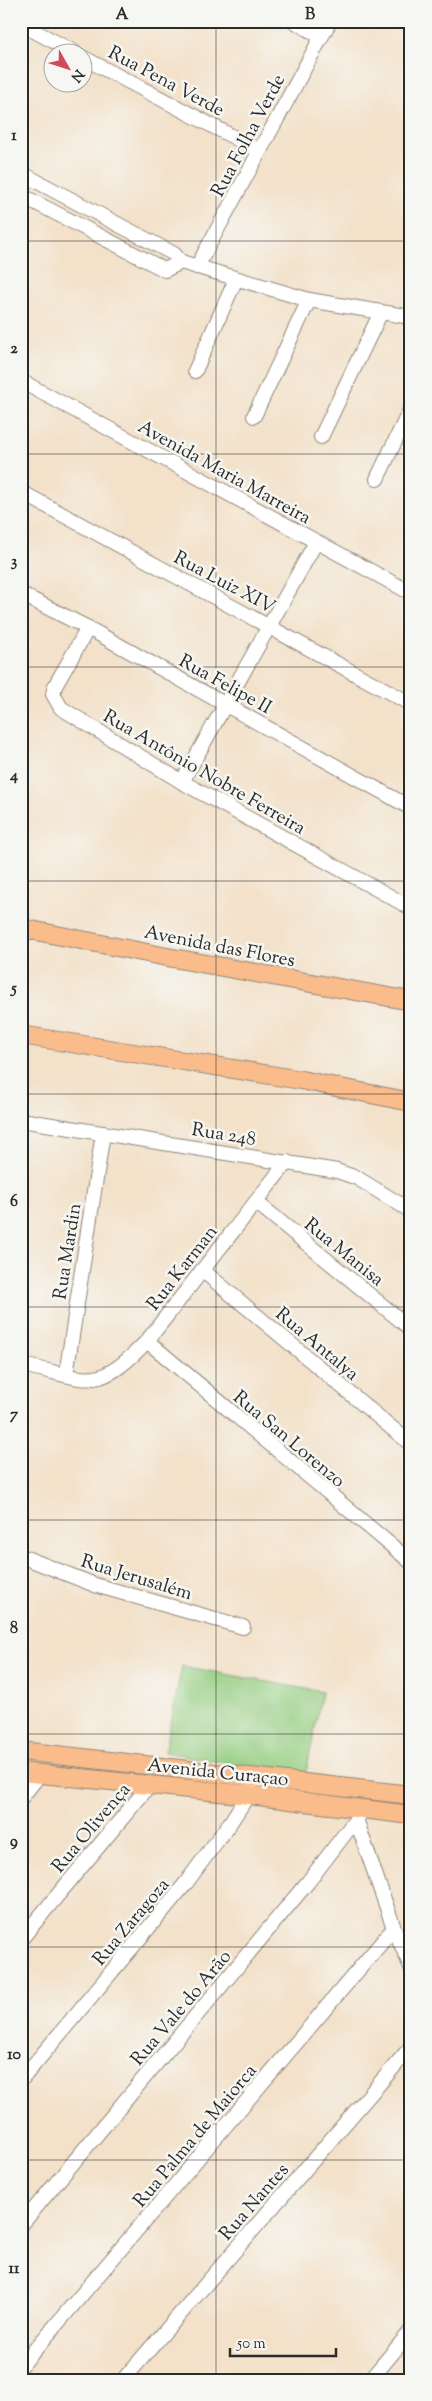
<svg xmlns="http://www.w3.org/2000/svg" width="432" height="2401" font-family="'Sorts Mill Goudy',serif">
	<rect width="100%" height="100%" fill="#f6f6f2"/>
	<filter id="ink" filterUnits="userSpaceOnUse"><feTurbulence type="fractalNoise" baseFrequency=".02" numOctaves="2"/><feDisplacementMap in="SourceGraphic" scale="10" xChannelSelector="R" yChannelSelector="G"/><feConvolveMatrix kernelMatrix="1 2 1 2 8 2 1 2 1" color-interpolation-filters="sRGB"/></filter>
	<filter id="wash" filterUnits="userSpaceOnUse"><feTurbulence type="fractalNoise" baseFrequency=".0096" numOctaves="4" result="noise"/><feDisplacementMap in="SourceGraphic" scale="20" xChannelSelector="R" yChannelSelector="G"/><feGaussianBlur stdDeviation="1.12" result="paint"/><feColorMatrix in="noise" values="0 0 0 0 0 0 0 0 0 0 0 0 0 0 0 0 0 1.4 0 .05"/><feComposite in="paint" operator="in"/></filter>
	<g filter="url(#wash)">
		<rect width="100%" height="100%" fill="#f3e1c9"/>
		<!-- green -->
		<polygon fill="#94cd80" stroke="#607c56" points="182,1666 322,1692 305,1778 165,1752"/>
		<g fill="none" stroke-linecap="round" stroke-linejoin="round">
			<!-- stream -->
			<g stroke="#43a9c3" stroke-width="4.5">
				<polyline points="411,1869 411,1877"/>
				<polyline points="399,2380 411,2364"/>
			</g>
		</g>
	</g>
	<g filter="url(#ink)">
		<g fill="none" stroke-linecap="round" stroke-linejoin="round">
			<!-- minor casing -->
			<g stroke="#8f867a" stroke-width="16">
				<g id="minor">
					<polyline points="294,21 321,37"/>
					<polyline points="21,24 74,52"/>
					<polyline points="82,57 260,151"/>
					<polyline points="21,173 174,254 181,262"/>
					<polyline points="21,195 165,270 181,262"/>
					<polyline points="181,262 309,300 411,317"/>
					<polyline points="197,267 330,21"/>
					<polyline points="195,371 236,279"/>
					<polyline points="21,381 411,593"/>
					<polyline points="254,416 309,300"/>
					<polyline points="321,437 381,312"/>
					<polyline points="377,479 411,408"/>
					<polyline points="21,492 411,704"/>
					<polyline points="21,594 88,628 411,808"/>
					<polyline points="88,628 55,686 53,694 61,708 182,782 411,908"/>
					<polyline points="182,782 316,542"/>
					<polyline points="21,1120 337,1171 357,1178 411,1211"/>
					<polyline points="256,1202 411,1329"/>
					<polyline points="202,1270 411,1444"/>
					<polyline points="147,1341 411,1562"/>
					<path d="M 21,1365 C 87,1377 94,1397 147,1341 L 287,1162"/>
					<polyline points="66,1375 103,1133"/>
					<polyline points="21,1556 95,1585 243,1627"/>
					<polyline points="21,1798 40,1774"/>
					<polyline points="356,1819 394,1928 411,1967"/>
					<polyline points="21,1939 149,1786"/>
					<polyline points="21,2080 186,1883 230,1823 252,1789"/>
					<polyline points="21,2225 308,1882 364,1809"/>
					<polyline points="21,2366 394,1928"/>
					<polyline points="123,2380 411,2047"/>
					<polyline points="370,2380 411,2331"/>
				</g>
			</g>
			<!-- major casing -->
			<g stroke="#8f867a" stroke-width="20">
				<g id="major">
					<polyline points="21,928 162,956 411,1001"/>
					<polyline points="21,1035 301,1080 411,1102"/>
					<polyline points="21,1751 411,1795"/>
					<polyline points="21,1772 249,1795 411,1815"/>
				</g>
			</g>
			<!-- minor -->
			<use href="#minor" stroke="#fff" stroke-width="14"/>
			<!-- major -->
			<use href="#major" stroke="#fabc8b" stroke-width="18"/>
		</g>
	</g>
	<!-- grid -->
	<path fill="none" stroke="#2b2b2b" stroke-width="1" stroke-opacity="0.55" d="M 216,21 L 216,2380M 21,241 L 411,241M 21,454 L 411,454M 21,667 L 411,667M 21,881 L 411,881M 21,1094 L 411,1094M 21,1307 L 411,1307M 21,1520 L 411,1520M 21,1734 L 411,1734M 21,1947 L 411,1947M 21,2160 L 411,2160"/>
	<g text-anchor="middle" stroke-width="5" stroke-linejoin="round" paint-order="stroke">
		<!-- street labels -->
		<g font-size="19" fill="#2b2b2b" stroke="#f6f6f2">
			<text transform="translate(167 80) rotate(28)" y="7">Rua Pena Verde</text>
			<text transform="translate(247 135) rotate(-62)" y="7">Rua Folha Verde</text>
			<text transform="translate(225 471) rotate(29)" y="7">Avenida Maria Marreira</text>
			<text transform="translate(225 581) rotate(28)" y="7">Rua Luiz XIV</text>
			<text transform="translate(226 683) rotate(29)" y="7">Rua Felipe II</text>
			<text transform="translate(205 771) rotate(30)" y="7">Rua Antônio Nobre Ferreira</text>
			<text transform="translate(220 945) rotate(11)" y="7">Avenida das Flores</text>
			<text transform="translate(224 1133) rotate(9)" y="7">Rua 248</text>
			<text transform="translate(66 1251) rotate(-81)" y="7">Rua Mardin</text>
			<text transform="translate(345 1251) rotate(39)" y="7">Rua Manisa</text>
			<text transform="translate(181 1267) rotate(-52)" y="7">Rua Karman</text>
			<text transform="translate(318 1343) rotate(40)" y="7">Rua Antalya</text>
			<text transform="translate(290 1438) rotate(40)" y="7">Rua San Lorenzo</text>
			<text transform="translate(137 1576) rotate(17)" y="7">Rua Jerusalém</text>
			<text transform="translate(218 1771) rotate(6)" y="7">Avenida Curaçao</text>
			<text transform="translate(90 1827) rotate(-50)" y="7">Rua Olivença</text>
			<text transform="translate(130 1921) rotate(-50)" y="7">Rua Zaragoza</text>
			<text transform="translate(180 2007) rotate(-50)" y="7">Rua Vale do Arão</text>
			<text transform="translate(194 2135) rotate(-50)" y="7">Rua Palma de Maiorca</text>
			<text transform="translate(253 2201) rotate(-49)" y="7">Rua Nantes</text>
		</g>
	</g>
	<!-- margin -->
	<rect width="432" height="2401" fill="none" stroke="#f6f6f2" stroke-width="55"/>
	<!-- north arrow -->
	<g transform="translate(68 68) rotate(129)"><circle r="24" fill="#f6f6f2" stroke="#a5a5a2"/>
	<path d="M0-4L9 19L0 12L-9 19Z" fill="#d1495b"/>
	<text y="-8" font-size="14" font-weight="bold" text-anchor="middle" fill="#2b2b2b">N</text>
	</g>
	<!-- scale -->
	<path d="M230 2348v8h106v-8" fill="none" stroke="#2b2b2b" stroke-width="2.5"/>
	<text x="237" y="2348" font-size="15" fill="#2b2b2b" stroke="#f6f6f2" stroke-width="4" paint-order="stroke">50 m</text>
	<rect x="28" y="28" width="376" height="2346" fill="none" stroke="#2b2b2b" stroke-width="2"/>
	<g font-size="16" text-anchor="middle" font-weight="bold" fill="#2b2b2b">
		<text x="122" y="19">A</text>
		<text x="310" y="19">B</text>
		<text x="14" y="140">1</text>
		<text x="14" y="353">2</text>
		<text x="14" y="566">3</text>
		<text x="14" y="780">4</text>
		<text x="14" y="993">5</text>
		<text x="14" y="1206">6</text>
		<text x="14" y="1419">7</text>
		<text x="14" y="1633">8</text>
		<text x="14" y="1846">9</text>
		<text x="14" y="2059">10</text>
		<text x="14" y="2273">11</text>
	</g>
</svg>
